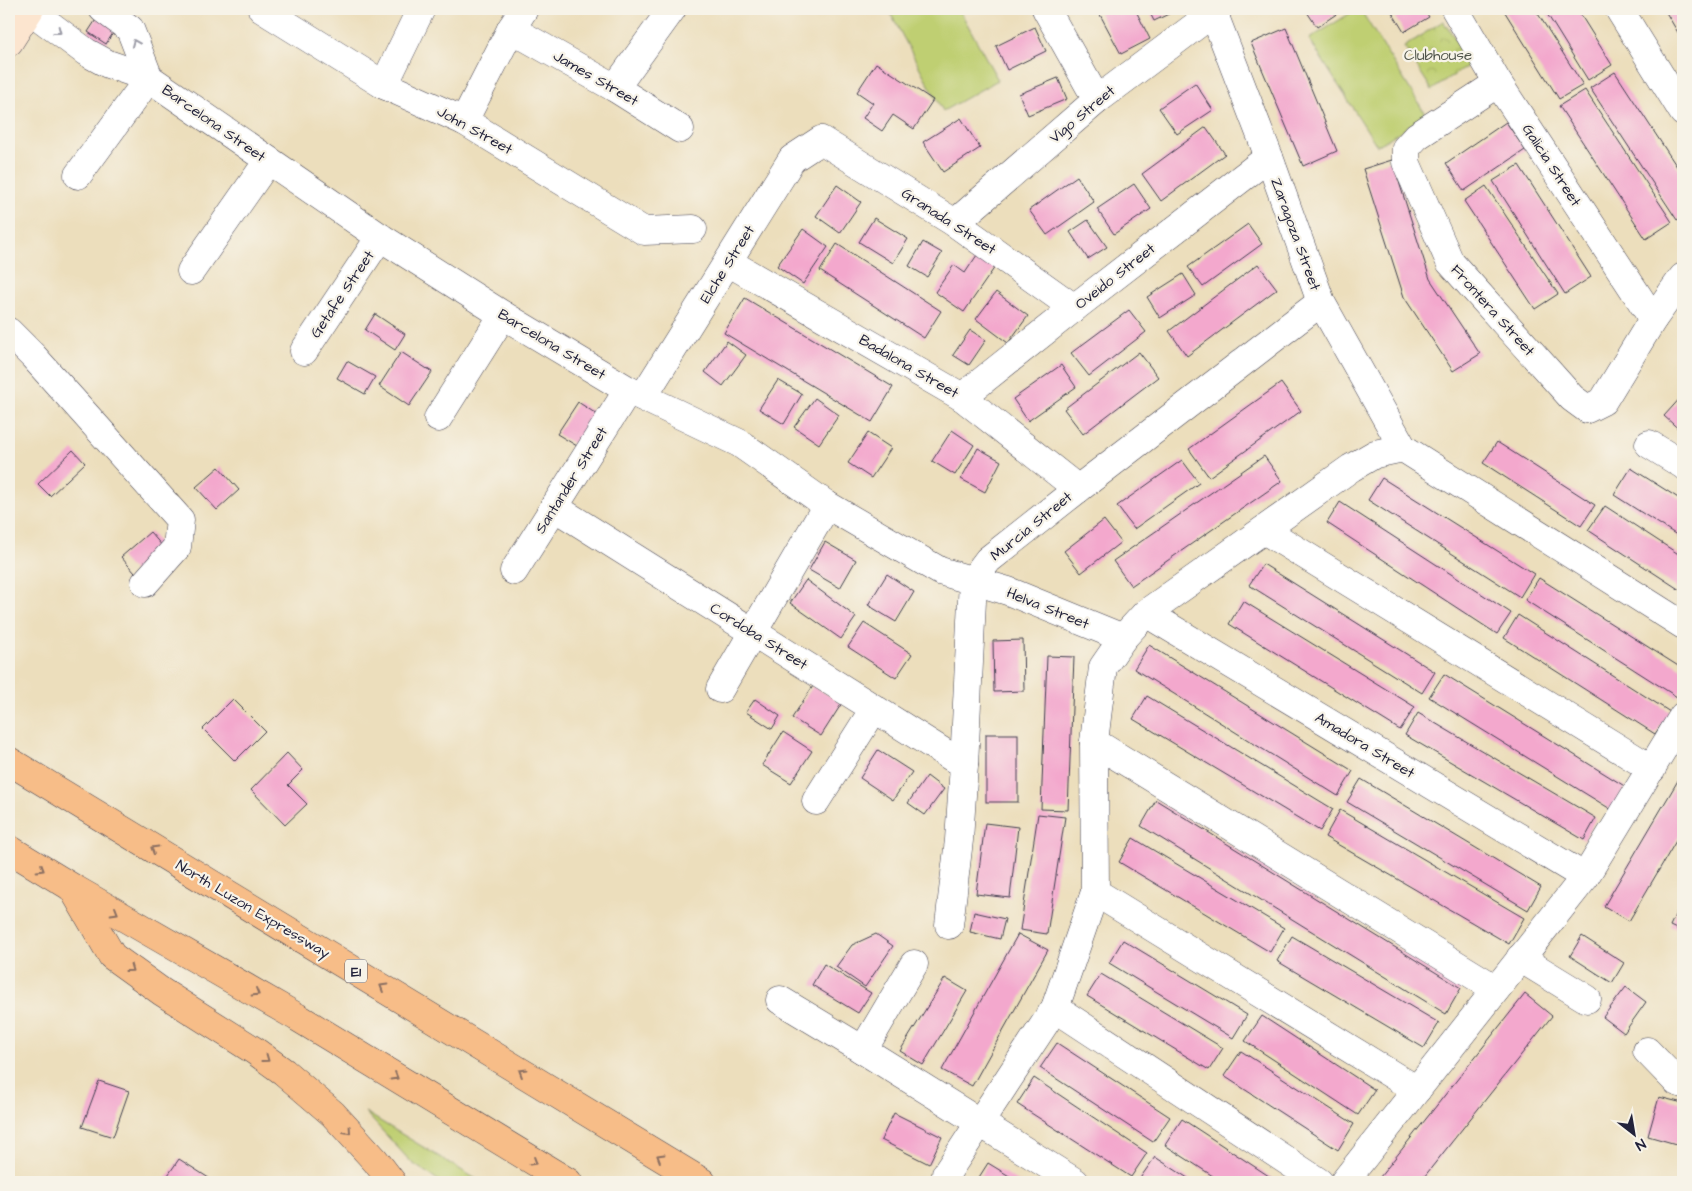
<svg xmlns="http://www.w3.org/2000/svg" width="1692" height="1191" font-family="'Architects Daughter',sans-serif">
	<defs>
		<pattern id="park-crowns" width="20" height="18" patternUnits="userSpaceOnUse" patternTransform="scale(1.25)"><rect width="20" height="18" fill="#bfcf72"/><path d="M2 6a3 3 0 1 1 6 0M12 15a3 3 0 1 1 6 0" fill="none" stroke="#a4b164"/></pattern>
	</defs>
	<rect width="100%" height="100%" fill="#f7f3e8"/>
	<filter id="ink" filterUnits="userSpaceOnUse"><feTurbulence type="fractalNoise" baseFrequency=".02" numOctaves="2"/><feDisplacementMap in="SourceGraphic" scale="10" xChannelSelector="R" yChannelSelector="G"/><feConvolveMatrix kernelMatrix="1 2 1 2 8 2 1 2 1" color-interpolation-filters="sRGB"/></filter>
	<filter id="wash" filterUnits="userSpaceOnUse"><feTurbulence type="fractalNoise" baseFrequency=".0096" numOctaves="4" result="noise"/><feDisplacementMap in="SourceGraphic" scale="20" xChannelSelector="R" yChannelSelector="G"/><feGaussianBlur stdDeviation="1.12" result="paint"/><feColorMatrix in="noise" values="0 0 0 0 0 0 0 0 0 0 0 0 0 0 0 0 0 1.4 0 .05"/><feComposite in="paint" operator="in"/></filter>
	<g filter="url(#wash)">
		<rect width="100%" height="100%" fill="#ecdebc"/>
		<!-- grass -->
		<g fill="#bfcf72" stroke="#707856">
			<polygon points="888,9 959,9 998,80 943,111"/>
			<polygon points="1357,9 1360,9 1426,115 1377,146 1309,39"/>
			<polygon points="365,1112 481,1182 441,1182 412,1163"/>
		</g>
		<!-- park -->
		<polygon fill="url(#park-crowns)" stroke="#707856" points="1443,21 1472,63 1432,90 1404,47"/>
		<g id="blocks">
			<!-- building -->
			<g fill="#f3a8cd">
				<polygon points="1097,9 1135,9 1150,39 1121,54"/>
				<polygon points="1148,9 1179,9 1154,21"/>
				<polygon points="1305,9 1344,9 1317,27"/>
				<polygon points="1390,9 1424,9 1429,17 1404,32"/>
				<polygon points="1503,9 1535,9 1583,85 1559,99"/>
				<polygon points="1544,9 1577,9 1612,65 1588,80"/>
				<polygon points="1664,9 1683,9 1683,41"/>
				<polygon points="99,15 117,27 106,44 88,32"/>
				<polygon points="1035,27 1046,51 1007,70 996,46"/>
				<polygon points="1286,28 1337,151 1303,166 1251,43"/>
				<polygon points="876,63 933,100 914,129 893,115 882,131 863,118 873,103 857,92"/>
				<polygon points="1615,72 1683,176 1683,216 1677,220 1590,88"/>
				<polygon points="1058,78 1067,99 1028,115 1019,94"/>
				<polygon points="1195,83 1213,110 1177,134 1159,108"/>
				<polygon points="1585,90 1672,222 1646,239 1559,106"/>
				<polygon points="961,118 980,148 943,172 923,142"/>
				<polygon points="1506,122 1525,150 1464,191 1446,163"/>
				<polygon points="1206,127 1225,154 1161,201 1142,174"/>
				<polygon points="1392,160 1430,279 1480,354 1453,371 1404,297 1363,169"/>
				<polygon points="1519,165 1591,277 1565,294 1493,181"/>
				<polygon points="1077,176 1094,202 1047,235 1029,210"/>
				<polygon points="1134,184 1151,209 1114,234 1097,209"/>
				<polygon points="837,185 861,202 840,233 816,216"/>
				<polygon points="1486,186 1558,294 1535,309 1464,201"/>
				<polygon points="874,218 908,239 893,263 859,242"/>
				<polygon points="1088,220 1107,247 1088,259 1070,232"/>
				<polygon points="1248,224 1262,244 1203,287 1188,267"/>
				<polygon points="803,229 828,247 803,284 777,266"/>
				<polygon points="923,242 942,253 927,277 909,266"/>
				<polygon points="837,244 941,311 924,338 820,271"/>
				<polygon points="977,255 995,267 964,312 935,292 954,265 965,273"/>
				<polygon points="1258,264 1277,289 1187,356 1169,331"/>
				<polygon points="1183,274 1196,295 1160,318 1147,297"/>
				<polygon points="996,292 1028,316 1008,343 976,319"/>
				<polygon points="745,298 893,387 872,422 724,333"/>
				<polygon points="1129,310 1146,332 1089,376 1071,353"/>
				<polygon points="375,314 405,334 395,350 365,330"/>
				<polygon points="970,330 986,340 969,365 953,355"/>
				<polygon points="727,341 746,355 723,386 705,372"/>
				<polygon points="401,352 432,372 409,406 379,386"/>
				<polygon points="1139,352 1158,377 1083,434 1064,409"/>
				<polygon points="347,361 375,377 365,394 337,378"/>
				<polygon points="1061,365 1076,387 1028,421 1013,399"/>
				<polygon points="778,380 802,394 784,424 759,409"/>
				<polygon points="1281,383 1301,411 1209,477 1189,449"/>
				<polygon points="1683,395 1683,433 1664,416"/>
				<polygon points="815,398 839,415 819,444 794,427"/>
				<polygon points="578,402 598,415 577,446 557,434"/>
				<polygon points="952,430 974,445 955,475 932,461"/>
				<polygon points="868,433 891,448 871,478 848,463"/>
				<polygon points="1497,442 1595,505 1581,526 1483,463"/>
				<polygon points="978,448 1001,461 985,492 961,479"/>
				<polygon points="73,450 85,463 50,496 38,484"/>
				<polygon points="1264,456 1282,481 1131,586 1113,561"/>
				<polygon points="1182,460 1199,483 1134,529 1117,506"/>
				<polygon points="219,467 239,490 217,510 196,487"/>
				<polygon points="1631,468 1683,501 1683,539 1614,495"/>
				<polygon points="1382,478 1534,574 1520,597 1368,500"/>
				<polygon points="1340,502 1511,613 1497,634 1327,523"/>
				<polygon points="1605,506 1683,557 1683,592 1588,530"/>
				<polygon points="1104,520 1121,542 1081,573 1064,551"/>
				<polygon points="150,532 164,548 135,573 121,557"/>
				<polygon points="825,542 856,560 840,588 809,570"/>
				<polygon points="1263,564 1435,672 1422,693 1249,585"/>
				<polygon points="887,574 914,592 896,622 868,605"/>
				<polygon points="1539,578 1683,669 1683,686 1677,697 1525,600"/>
				<polygon points="806,580 856,617 841,639 790,603"/>
				<polygon points="1243,601 1415,707 1400,730 1229,624"/>
				<polygon points="1518,615 1670,712 1655,734 1504,638"/>
				<polygon points="864,623 912,654 896,678 848,647"/>
				<polygon points="1023,640 1024,691 994,692 993,641"/>
				<polygon points="1149,645 1353,771 1338,796 1134,669"/>
				<polygon points="1047,656 1074,657 1068,810 1041,809"/>
				<polygon points="1444,674 1626,787 1612,810 1429,697"/>
				<polygon points="813,686 842,703 821,736 792,718"/>
				<polygon points="1147,696 1333,809 1320,831 1133,719"/>
				<polygon points="233,699 265,731 235,761 203,729"/>
				<polygon points="755,699 780,716 772,729 746,712"/>
				<polygon points="1418,713 1596,818 1584,840 1405,735"/>
				<polygon points="783,732 812,751 791,783 762,765"/>
				<rect x="986" y="734" width="32" height="68"/>
				<polygon points="878,750 912,772 893,800 860,778"/>
				<polygon points="287,753 303,770 288,785 307,804 285,825 251,790"/>
				<polygon points="1683,772 1683,829 1629,921 1604,906"/>
				<polygon points="927,776 944,789 925,815 908,803"/>
				<polygon points="1361,779 1541,887 1528,910 1347,802"/>
				<polygon points="1156,800 1461,988 1446,1014 1141,826"/>
				<polygon points="1340,810 1524,918 1509,944 1325,837"/>
				<polygon points="1038,814 1065,817 1047,934 1020,930"/>
				<polygon points="985,823 1018,827 1010,898 976,894"/>
				<polygon points="1133,838 1284,928 1270,952 1119,862"/>
				<polygon points="1683,898 1683,932 1670,926"/>
				<polygon points="974,912 1005,919 1000,939 970,932"/>
				<polygon points="876,934 893,946 865,987 836,967 852,945"/>
				<polygon points="1018,934 1048,950 972,1086 942,1070"/>
				<polygon points="1292,936 1439,1023 1424,1048 1277,961"/>
				<polygon points="1582,936 1624,963 1612,983 1570,956"/>
				<polygon points="1123,940 1247,1015 1233,1038 1109,963"/>
				<polygon points="824,964 871,993 858,1013 812,985"/>
				<polygon points="1101,974 1223,1048 1209,1070 1087,996"/>
				<polygon points="945,978 967,991 923,1065 900,1051"/>
				<polygon points="1626,987 1646,1002 1624,1033 1603,1017"/>
				<polygon points="1525,994 1552,1016 1420,1182 1376,1182"/>
				<polygon points="1262,1016 1375,1090 1358,1115 1245,1041"/>
				<polygon points="1057,1043 1170,1117 1153,1142 1040,1068"/>
				<polygon points="1241,1051 1354,1124 1338,1150 1224,1076"/>
				<polygon points="1034,1078 1147,1153 1131,1177 1017,1104"/>
				<polygon points="99,1081 129,1091 113,1137 82,1127"/>
				<polygon points="1659,1097 1683,1103 1683,1146 1648,1136"/>
				<polygon points="894,1113 942,1137 929,1164 881,1140"/>
				<polygon points="1182,1119 1278,1182 1222,1182 1165,1145"/>
				<polygon points="1155,1157 1194,1182 1138,1181"/>
				<polygon points="179,1159 215,1182 167,1182 164,1181"/>
				<polygon points="988,1163 1019,1182 976,1182"/>
			</g>
		</g>
	</g>
	<g filter="url(#ink)">
		<use href="#blocks" fill-opacity="0" stroke="#403e4e" stroke-width="1"/>
		<g fill="none" stroke-linecap="round" stroke-linejoin="round">
			<!-- minor casing -->
			<g stroke="#403e4e" stroke-width="29">
				<g id="minor">
					<polyline points="103,9 130,29 149,78"/>
					<polyline points="262,9 384,85 464,121 644,231 693,229"/>
					<polyline points="1046,9 1097,100"/>
					<polyline points="1212,9 1269,157 1321,302 1403,448"/>
					<polyline points="1455,9 1498,83 1653,319"/>
					<polyline points="1619,9 1683,112"/>
					<polyline points="30,10 86,52 108,64 149,78 380,237 503,315 628,390 739,443 827,505 940,571 1008,591 1123,638"/>
					<polyline points="511,29 615,88 680,129"/>
					<polyline points="1498,83 1417,136 1406,148 1406,162 1450,262 1572,398 1587,409 1603,401 1653,319 1683,277"/>
					<polyline points="384,85 421,9"/>
					<polyline points="615,88 672,9"/>
					<polyline points="464,121 511,29 524,9"/>
					<polyline points="78,175 149,78"/>
					<polyline points="955,223 1097,100 1218,9"/>
					<polyline points="728,262 962,397 1078,489"/>
					<polyline points="191,271 268,161"/>
					<polyline points="9,332 33,356 180,520 177,547 145,583"/>
					<polyline points="304,351 380,237"/>
					<polyline points="643,397 792,159 821,140 955,223 1074,308"/>
					<polyline points="962,397 1074,308 1269,157"/>
					<polyline points="438,418 503,315"/>
					<polyline points="1649,444 1683,465"/>
					<polyline points="554,507 964,765"/>
					<polyline points="1264,530 1652,769"/>
					<polyline points="514,571 628,390"/>
					<polyline points="1146,613 1585,877"/>
					<polyline points="720,689 827,505"/>
					<polyline points="1094,742 1496,989"/>
					<polyline points="816,801 874,709"/>
					<polyline points="1095,892 1417,1090"/>
					<polyline points="949,925 959,840 964,765 973,580 988,560 1078,489 1321,302"/>
					<polyline points="1520,958 1587,999"/>
					<polyline points="780,1000 863,1050 1075,1182"/>
					<polyline points="1055,1008 1319,1182"/>
					<polyline points="863,1050 914,964"/>
					<polyline points="1647,1051 1677,1082 1683,1084"/>
					<polyline points="946,1174 1055,1008 1095,892 1094,742 1103,667 1123,638 1146,613 1351,468 1375,454 1403,448 1683,625"/>
					<polyline points="1344,1182 1585,877 1683,716"/>
				</g>
			</g>
			<!-- secondary casing -->
			<g stroke="#403e4e" stroke-width="29">
				<polyline id="secondary" points="9,42 30,9"/>
			</g>
			<!-- motorway casing -->
			<g stroke="#403e4e" stroke-width="29">
				<g id="motorway">
					<polyline points="9,761 702,1182"/>
					<polyline points="9,849 73,888 297,1017 568,1182"/>
					<polyline points="73,889 112,956 162,992 255,1051 284,1072 333,1114 375,1160 392,1182"/>
				</g>
			</g>
			<!-- minor -->
			<use href="#minor" stroke="#fff" stroke-width="28"/>
			<!-- secondary -->
			<use href="#secondary" stroke="#fce5cf" stroke-width="28"/>
			<!-- motorway -->
			<use href="#motorway" stroke="#f7bd88" stroke-width="28"/>
		</g>
		<!-- one-way arrows -->
		<defs><path id="oneway-chevron" d="M-2-3.5L2.5 0L-2 3.5" fill="none" stroke-width="1.6" stroke-linecap="round" stroke-linejoin="round" transform="scale(1.25)"/></defs>
		<g stroke="#9c9ca7">
			<use href="#oneway-chevron" transform="translate(58 31) rotate(37)"/>
			<use href="#oneway-chevron" transform="translate(135 43) rotate(-112)"/>
		</g>
		<g stroke="#8c7062">
			<use href="#oneway-chevron" transform="translate(154 849) rotate(-149)"/>
			<use href="#oneway-chevron" transform="translate(41 869) rotate(31)"/>
			<use href="#oneway-chevron" transform="translate(115 912) rotate(30)"/>
			<use href="#oneway-chevron" transform="translate(130 969) rotate(36)"/>
			<use href="#oneway-chevron" transform="translate(383 987) rotate(-149)"/>
			<use href="#oneway-chevron" transform="translate(256 993) rotate(30)"/>
			<use href="#oneway-chevron" transform="translate(266 1059) rotate(36)"/>
			<use href="#oneway-chevron" transform="translate(522 1072) rotate(-149)"/>
			<use href="#oneway-chevron" transform="translate(395 1077) rotate(31)"/>
			<use href="#oneway-chevron" transform="translate(348 1131) rotate(48)"/>
			<use href="#oneway-chevron" transform="translate(660 1157) rotate(-149)"/>
			<use href="#oneway-chevron" transform="translate(534 1162) rotate(31)"/>
		</g>
	</g>
	<g text-anchor="middle" stroke-width="4.5" stroke-linejoin="round" paint-order="stroke">
		<!-- shield labels -->
		<rect fill="#f7f3e8" stroke="#62616f" stroke-width="1" x="345" y="959.5" width="22" height="23" rx="4"/>
		<g font-size="14" font-weight="bold" fill="#22223b">
			<text x="356" y="976">E1</text>
		</g>
		<!-- park labels -->
		<g font-size="15" fill="#51564c" stroke="#f7f3e8">
			<text x="1438" y="60">Clubhouse</text>
		</g>
		<!-- street labels -->
		<g font-size="15" fill="#22223b" stroke="#f7f3e8">
			<text transform="translate(596 78) rotate(30)" y="5">James Street</text>
			<text transform="translate(1082 114) rotate(-40)" y="5">Vigo Street</text>
			<text transform="translate(214 123) rotate(35)" y="5">Barcelona Street</text>
			<text transform="translate(475 130) rotate(29)" y="5">John Street</text>
			<text transform="translate(1552 165) rotate(57)" y="5">Galicia Street</text>
			<text transform="translate(949 221) rotate(33)" y="5">Granada Street</text>
			<text transform="translate(1296 234) rotate(70)" y="5">Zaragoza Street</text>
			<text transform="translate(727 264) rotate(-58)" y="5">Elche Street</text>
			<text transform="translate(1115 276) rotate(-38)" y="5">Oveido Street</text>
			<text transform="translate(342 294) rotate(-56)" y="5">Getafe Street</text>
			<text transform="translate(1493 310) rotate(48)" y="5">Frontera Street</text>
			<text transform="translate(552 344) rotate(31)" y="5">Barcelona Street</text>
			<text transform="translate(909 366) rotate(30)" y="5">Badalona Street</text>
			<text transform="translate(571 480) rotate(-58)" y="5">Santander Street</text>
			<text transform="translate(1031 526) rotate(-39)" y="5">Murcia Street</text>
			<text transform="translate(1048 608) rotate(22)" y="5">Helva Street</text>
			<text transform="translate(759 636) rotate(32)" y="5">Cordoba Street</text>
			<text transform="translate(1365 745) rotate(31)" y="5">Amadora Street</text>
			<text transform="translate(253 909) rotate(31)" y="5">North Luzon Expressway</text>
		</g>
	</g>
	<!-- margin -->
	<rect width="1692" height="1191" fill="none" stroke="#f7f3e8" stroke-width="30"/>
	<!-- north arrow -->
	<g transform="translate(1634 1134) rotate(149)" stroke="#f7f3e8" stroke-width="4" paint-order="stroke">
	<path d="M0-4L9 19L0 12L-9 19Z" fill="#22223b"/>
	<text y="-8" font-size="14" font-weight="bold" text-anchor="middle" fill="#22223b">N</text>
	</g>
</svg>
